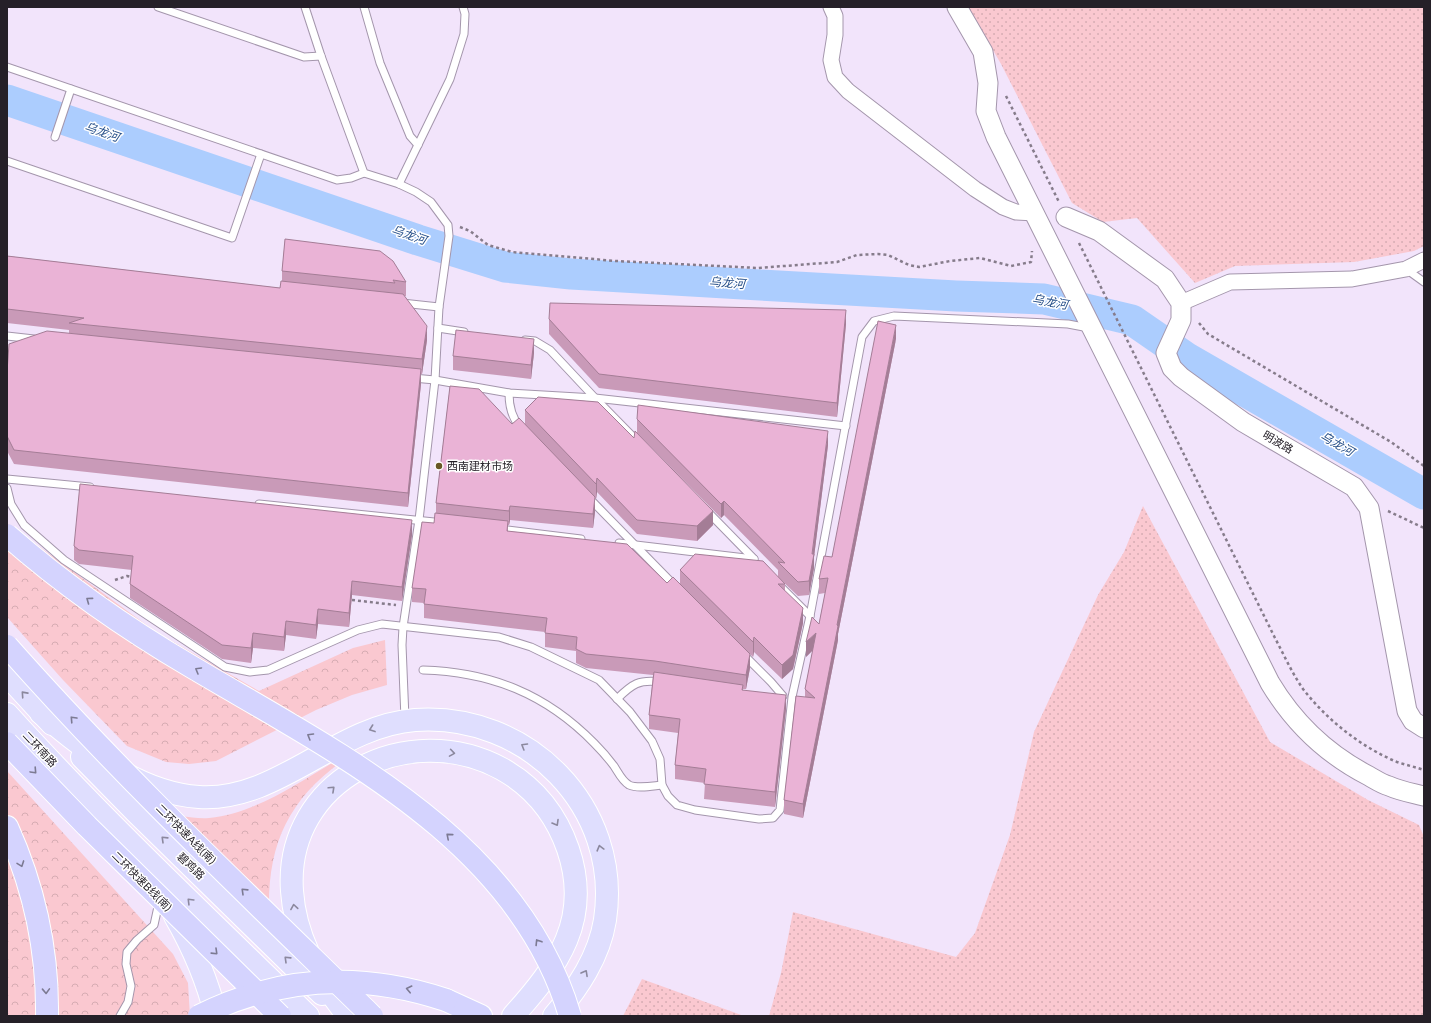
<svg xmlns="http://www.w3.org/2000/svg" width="1431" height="1023" font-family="Lato,'Noto Sans SC',sans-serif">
	<defs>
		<pattern id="grass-dots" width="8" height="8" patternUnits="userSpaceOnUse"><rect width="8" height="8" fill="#fac8d0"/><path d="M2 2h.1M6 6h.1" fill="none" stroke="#d6acb3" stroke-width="1.8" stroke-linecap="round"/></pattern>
		<pattern id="forest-crowns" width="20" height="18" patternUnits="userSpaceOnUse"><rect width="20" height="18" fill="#fac8d0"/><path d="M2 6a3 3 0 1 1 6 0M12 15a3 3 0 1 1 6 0" fill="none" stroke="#d6acb3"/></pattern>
	</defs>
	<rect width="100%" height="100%" fill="#f2e4fb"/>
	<!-- grass -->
	<g fill="url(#grass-dots)">
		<polygon points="968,7 1424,7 1424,246 1414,251 1354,262 1235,266 1195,283 1137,218 1103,222 1072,203 1001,64"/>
		<polygon points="1143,506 1270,742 1368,800 1419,825 1424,837 1424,1016 769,1016 781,973 793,912 956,957 975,933 1010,835 1034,732 1098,595 1124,552"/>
		<polygon points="642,979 744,1016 623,1016"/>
	</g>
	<!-- forest -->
	<g fill="url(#forest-crowns)">
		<polygon points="7,523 156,632 259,691 353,648 385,640 387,685 352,695 316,710 216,761 189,764 166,762 127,746 63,680 7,617"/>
		<path d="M 339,759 L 341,762 C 290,799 269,842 269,905 L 181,816 C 190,817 200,819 209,818 C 257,813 299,782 339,759 Z"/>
		<polygon points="7,771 173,954 188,983 190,1016 7,1016"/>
	</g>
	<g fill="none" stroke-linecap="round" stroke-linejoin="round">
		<!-- river -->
		<polyline stroke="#accdfe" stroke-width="31" points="7,100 418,240 505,267 571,274 760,285 956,296 1044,299 1132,320 1187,358 1424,494"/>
		<!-- service casing -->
		<g stroke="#a496ac" stroke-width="9">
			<g id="service">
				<polyline points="158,7 304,57 321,56"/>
				<polyline points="305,7 321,56 364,173 399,184 416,192 431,202 448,225 449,236 439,307 435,380 419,520 403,627 402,645 405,719"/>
				<polyline points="364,7 380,63 410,136 418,145"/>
				<polyline points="7,67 337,180 351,178 364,173"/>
				<polyline points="55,137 71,89"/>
				<polyline points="7,161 232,238 261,154"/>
				<polyline points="399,184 450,79 464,34 465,14 463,7"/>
				<polyline points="1406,269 1424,282"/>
				<polyline points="402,303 439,307"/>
				<polyline points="438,328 464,332"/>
				<polyline points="7,336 34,339"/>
				<polyline points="525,340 535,341 550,350 595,398 640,444"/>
				<polyline points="413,378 435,380 509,393 595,398 846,426"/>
				<path d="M 509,393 C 509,405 511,417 520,427"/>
				<polyline points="7,479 90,487"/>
				<polyline points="7,488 11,504 24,525 64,560 225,667 250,672 268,670 358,630 382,624 499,637 531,647 599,680 630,712 652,741 660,759 662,785 668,796 677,805 695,810 759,819 773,818 780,810 792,697 810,616 862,337 874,321 894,316 1068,324 1089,328"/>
				<polyline points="589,498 675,586"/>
				<polyline points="259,504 444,523"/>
				<polyline points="707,511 754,559"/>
				<polyline points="500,529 581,539"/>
				<polyline points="619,543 754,559"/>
				<polyline points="778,584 810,616"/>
				<polyline points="743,654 771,682 783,696"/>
				<path d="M 423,670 C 491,672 546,694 594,743 C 601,750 608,758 614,766 C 618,772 622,781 629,785 C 638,789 652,786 662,785"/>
				<path d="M 617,699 C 632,684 639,679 661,682"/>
				<polyline points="120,1016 128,1002 131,986 126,964 127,952 137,940 154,925 159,902"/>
			</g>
		</g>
		<!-- minor casing -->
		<g stroke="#a496ac" stroke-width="17">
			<g id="minor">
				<polyline points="831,7 835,16 835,35 831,60 835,77 848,91 975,189 1003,207 1016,212 1035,213"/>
				<polyline points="1181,303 1230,282 1352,279 1406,269 1424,260"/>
			</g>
		</g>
		<!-- tertiary casing -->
		<g stroke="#a496ac" stroke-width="21">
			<g id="tertiary">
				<path d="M 957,7 L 983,52 L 988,83 L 986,111 L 996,137 L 1270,683 C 1294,723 1328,755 1369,776 C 1376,780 1382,784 1389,786 C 1400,791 1412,793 1424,796"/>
				<polyline points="1066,217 1099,231 1165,279 1181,303 1181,320 1166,353 1172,368 1181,377 1243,422 1354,487 1369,508 1407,711 1413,721 1424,728"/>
			</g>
		</g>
		<!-- primary casing -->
		<g stroke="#fff" stroke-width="24">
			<g id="primary">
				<polyline points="7,675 52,724"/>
				<path d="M 41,713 C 87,751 138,793 199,797 C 278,802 336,726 415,720 C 527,712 622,807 605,920 C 599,957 578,988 554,1016"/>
				<path d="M 7,714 C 102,819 206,917 308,1016"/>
				<polyline points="82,757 137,813 322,994"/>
				<path d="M 175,916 C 194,949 207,979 216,1016"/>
				<path d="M 348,1016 C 319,980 295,938 292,891 C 284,779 409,718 502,769 C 534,787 556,814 568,849 C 592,919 558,966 513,1016"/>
			</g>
		</g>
		<!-- trunk casing -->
		<g stroke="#fff" stroke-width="24">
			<g id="trunk">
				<path d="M 7,827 C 34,887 48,951 47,1016"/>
				<polyline points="446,1000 481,1016"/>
			</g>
		</g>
		<!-- path -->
		<g stroke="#867c8b" stroke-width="2.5" stroke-dasharray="3 3" stroke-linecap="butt">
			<polyline points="1006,96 1059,202"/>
			<polyline points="460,227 470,231 488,245 512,252 616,261 758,268 837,262 857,255 878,254 888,255 909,265 919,267 950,261 980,258 1011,266 1031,262 1032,251"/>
			<path d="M 1079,243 L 1275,638 C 1284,655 1292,673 1303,689 C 1327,720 1361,747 1397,762 C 1406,765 1415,767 1424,770"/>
			<polyline points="1199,323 1208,334 1391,442 1424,466"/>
			<polyline points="1388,511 1424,528"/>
			<polyline points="115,580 127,576 132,577"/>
			<polyline points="352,600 396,605"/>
		</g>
		<!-- service -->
		<use href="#service" stroke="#fff" stroke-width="7"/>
		<!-- minor -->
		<use href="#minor" stroke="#fff" stroke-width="15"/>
		<!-- tertiary -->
		<use href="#tertiary" stroke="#fff" stroke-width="19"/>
		<!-- primary -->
		<use href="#primary" stroke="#dfdefe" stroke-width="22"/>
		<!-- trunk -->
		<use href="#trunk" stroke="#d4d3fe" stroke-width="22"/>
		<!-- trunk-bridge casing -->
		<g stroke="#fff" stroke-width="24" stroke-linecap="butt">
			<g id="trunk-bridge">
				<path d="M 7,535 C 64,585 127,629 192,667 C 337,753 519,841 570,1016"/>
				<path d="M 7,646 C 122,776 248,895 372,1016"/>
				<polyline points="7,743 87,826 280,1016"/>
				<path d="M 199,1016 C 279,976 362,972 446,1000"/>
			</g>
		</g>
		<!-- trunk-bridge -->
		<use href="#trunk-bridge" stroke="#d4d3fe" stroke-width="22"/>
	</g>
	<!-- wall -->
	<g fill="#c99ab8">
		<polygon points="285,239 406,282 406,296 404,296 427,340 422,374 421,374 421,384 408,507 14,464 7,451 7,372 69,333 69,330 7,323 7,256 280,288 282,281 282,271"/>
		<polygon points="549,319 846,324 837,417 599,388 549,334"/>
		<polygon points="896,339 838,634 838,640 803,818 784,814 784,800 805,697 805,689 813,650 806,657 819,624 825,593 819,594 819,579 832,557"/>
		<polygon points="534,353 531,379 453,370 453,356"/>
		<polygon points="450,386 595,512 593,528 510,520 509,525 508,525 508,531 667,583 680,584 680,570 785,584 785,591 803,623 793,669 782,679 754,652 753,657 750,654 750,668 746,689 743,689 743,690 786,709 775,807 704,799 705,783 675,779 675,765 678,733 649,729 649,715 653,675 586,668 576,663 576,651 545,647 545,632 424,618 424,603 412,602 412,588 434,523 436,513 436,503"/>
		<polygon points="525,410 713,525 697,541 637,534 597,492 596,499 525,425"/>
		<polygon points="637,419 828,445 814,557 814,568 809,595 798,596 778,577 778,570 724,515 721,518 637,433"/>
		<polygon points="412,535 402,601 352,595 349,627 318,624 316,639 286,635 284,651 253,648 251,663 222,659 130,598 130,584 132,570 79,564 74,560 74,546"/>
	</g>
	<!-- shaded-wall -->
	<g fill="#a47d96">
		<polygon points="846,310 846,324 837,417 837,403"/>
		<polygon points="896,325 896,339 838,634 838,640 803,818 803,804 837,625"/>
		<polygon points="427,326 427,340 422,374 422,359"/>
		<polygon points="534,339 534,353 531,379 531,365"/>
		<polygon points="421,369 421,384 408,507 408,493"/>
		<polygon points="828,431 828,445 814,557 814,568 809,595 809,581"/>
		<polygon points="597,478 597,492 596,499 596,484"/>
		<polygon points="595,497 595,512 593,528 593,514"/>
		<polygon points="724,501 724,515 721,518 721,504"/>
		<polygon points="510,506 510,520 509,525 509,511"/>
		<polygon points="713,511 713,525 697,541 697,526"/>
		<polygon points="412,520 412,535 402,601 402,587"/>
		<polygon points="352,581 352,595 349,627 349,613"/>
		<polygon points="803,608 803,623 793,669 782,679 782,665"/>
		<polygon points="318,609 318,624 316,639 316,625"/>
		<polygon points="286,621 286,635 284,651 284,637"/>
		<polygon points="253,633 253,648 251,663 251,648"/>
		<polygon points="816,633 816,647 806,657 806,642"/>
		<polygon points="754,637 754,652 753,657 753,642"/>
		<polygon points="750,654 750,668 746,689 746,675"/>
		<polygon points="786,695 786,709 775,807 775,792"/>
	</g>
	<!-- building -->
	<g fill="#eab3d6" stroke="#a47d96">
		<polygon points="285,239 380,251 393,261 406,282 393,280 395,283 282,271"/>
		<polygon points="7,256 280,288 281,281 403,294 427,326 422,359 69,323 84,318 7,309"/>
		<polygon points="550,303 846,310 837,403 599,374 549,319"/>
		<polygon points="878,321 896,325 837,625 838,626 803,804 784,800 796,696 815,698 805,689 816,633 806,642 812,617 819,624 828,578 819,579 824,556 832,557"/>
		<polygon points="456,330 534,339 531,365 453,356"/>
		<polygon points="47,331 421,369 408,493 14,450 7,436 7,372 9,344"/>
		<polygon points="450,386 479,389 512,424 519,418 595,497 593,514 510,506 509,511 436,503"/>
		<polygon points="538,397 598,402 634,438 635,431 713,511 697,526 637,520 597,478 596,484 525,410"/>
		<polygon points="638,405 828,431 812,554 814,554 809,581 798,582 778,562 785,563 724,501 721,504 637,419"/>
		<polygon points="80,484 412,520 402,587 352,581 349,613 318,609 316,625 286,621 284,637 253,633 251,648 222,645 130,584 133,556 79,550 74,546"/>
		<polygon points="435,513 508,521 507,531 627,544 667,583 673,577 750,654 746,675 655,661 586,654 576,649 577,637 545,633 547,618 424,604 426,589 412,588 422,522 434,523"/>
		<polygon points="695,554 763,561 785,584 778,584 803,608 793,655 782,665 754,637 753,642 680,570"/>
		<polygon points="654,672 743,685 742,690 786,695 775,792 704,784 706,769 675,765 680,719 649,715"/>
	</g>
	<!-- one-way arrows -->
	<defs><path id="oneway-chevron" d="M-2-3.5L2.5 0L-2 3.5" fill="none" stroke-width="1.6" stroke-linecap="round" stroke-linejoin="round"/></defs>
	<g stroke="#7c7a93">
		<use href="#oneway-chevron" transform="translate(89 600) rotate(-144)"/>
		<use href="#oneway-chevron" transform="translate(198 670) rotate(-150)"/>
		<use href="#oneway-chevron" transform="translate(73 719) rotate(-133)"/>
		<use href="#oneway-chevron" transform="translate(310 736) rotate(-149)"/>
		<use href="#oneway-chevron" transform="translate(34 771) rotate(47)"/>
		<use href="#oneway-chevron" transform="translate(449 836) rotate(-139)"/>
		<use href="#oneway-chevron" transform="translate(21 864) rotate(70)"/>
		<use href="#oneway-chevron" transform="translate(244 891) rotate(-136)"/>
		<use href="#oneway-chevron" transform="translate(538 942) rotate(-122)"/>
		<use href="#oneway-chevron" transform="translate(215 952) rotate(44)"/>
		<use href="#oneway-chevron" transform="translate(409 989) rotate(-167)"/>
		<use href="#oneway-chevron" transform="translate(46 991) rotate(88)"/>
	</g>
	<g stroke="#8b889e">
		<use href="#oneway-chevron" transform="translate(24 694) rotate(-132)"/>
		<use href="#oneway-chevron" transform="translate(372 729) rotate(160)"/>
		<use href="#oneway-chevron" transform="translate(524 746) rotate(-149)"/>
		<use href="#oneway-chevron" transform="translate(452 753) rotate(9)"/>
		<use href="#oneway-chevron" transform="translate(332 789) rotate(-43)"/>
		<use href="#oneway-chevron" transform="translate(556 823) rotate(60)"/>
		<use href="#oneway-chevron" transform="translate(164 839) rotate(-136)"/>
		<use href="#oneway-chevron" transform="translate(600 848) rotate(-105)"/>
		<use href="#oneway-chevron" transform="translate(190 901) rotate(-135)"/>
		<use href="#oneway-chevron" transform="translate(294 907) rotate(-99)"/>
		<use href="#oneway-chevron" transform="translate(287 959) rotate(-136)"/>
		<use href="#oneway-chevron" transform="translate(585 973) rotate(-61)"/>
	</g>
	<!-- markers -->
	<circle fill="#685825" stroke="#fff" stroke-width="1.5" cx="439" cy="466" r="4"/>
	<g text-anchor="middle" stroke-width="3" stroke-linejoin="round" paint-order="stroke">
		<!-- street labels -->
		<g font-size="11" fill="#252028" stroke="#fff">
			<text transform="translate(1278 442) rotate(30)" y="4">明波路</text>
			<text transform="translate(40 749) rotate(47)" y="4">二环南路</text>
			<text transform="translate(186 834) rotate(45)" y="4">二环快速A线(南)</text>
			<text transform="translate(191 866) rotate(44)" y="4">碧鸡路</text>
			<text transform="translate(142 881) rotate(45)" y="4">二环快速B线(南)</text>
		</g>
		<!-- poi labels -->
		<g font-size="11" fill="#252028" stroke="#fff" text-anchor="start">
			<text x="447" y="470">西南建材市场</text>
		</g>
		<!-- water labels -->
		<g font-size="12" font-style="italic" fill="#264f89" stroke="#fff">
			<text transform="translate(102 132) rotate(19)" y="4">乌龙河</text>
			<text transform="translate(409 235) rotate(19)" y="4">乌龙河</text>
			<text transform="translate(727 283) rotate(4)" y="4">乌龙河</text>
			<text transform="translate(1050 302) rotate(10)" y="4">乌龙河</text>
			<text transform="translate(1337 444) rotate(30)" y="4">乌龙河</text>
		</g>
	</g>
	<!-- border -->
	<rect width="1431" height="1023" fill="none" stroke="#252028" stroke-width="16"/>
</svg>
